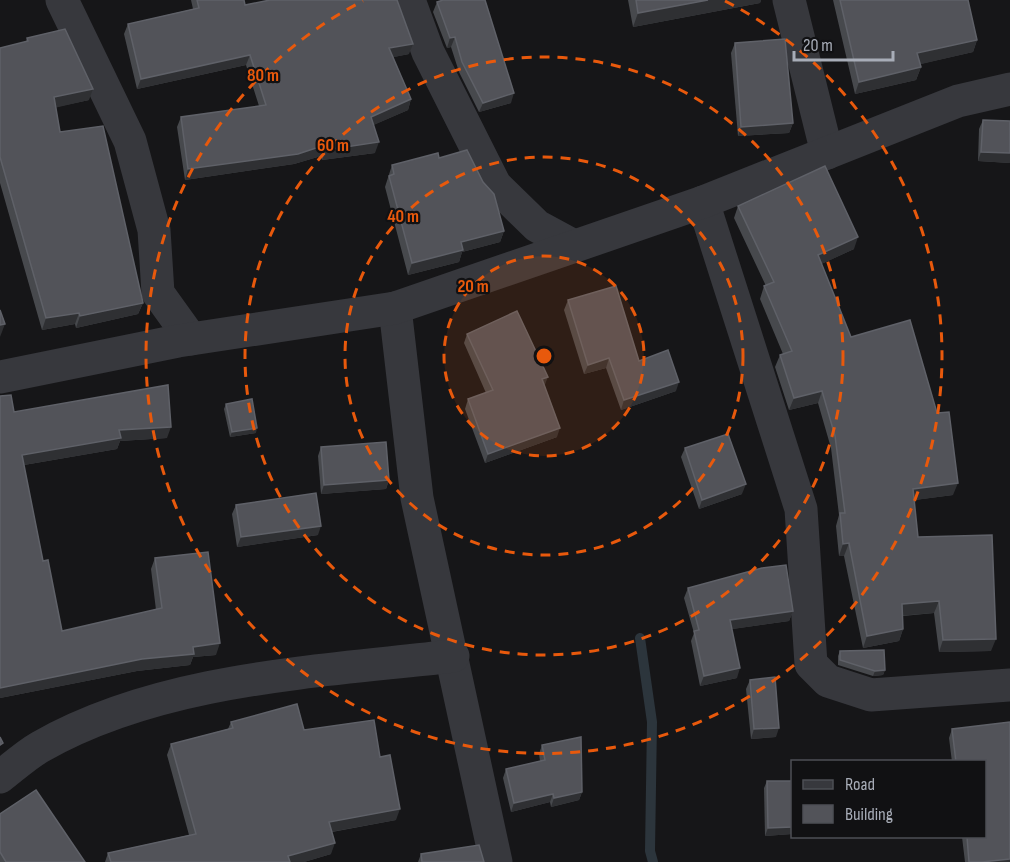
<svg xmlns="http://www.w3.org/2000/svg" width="1010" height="862" font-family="'Sofia Sans Condensed',sans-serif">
	<rect width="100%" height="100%" fill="#161618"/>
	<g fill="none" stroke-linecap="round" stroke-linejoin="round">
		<!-- stream -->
		<polyline stroke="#2c353c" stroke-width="10" points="640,638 652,722 650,851 653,862"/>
		<!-- minor -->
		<g stroke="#37383d" stroke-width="33">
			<polyline points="62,0 130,141 154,230 158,293 191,339"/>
			<polyline points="409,0 428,52 495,185 537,226 574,246"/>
			<polyline points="789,0 827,153"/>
			<polyline points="703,202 801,509 811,664 828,681 871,695 1010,685"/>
			<polyline points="395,308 417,498 496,862"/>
			<polyline points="0,377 178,341 395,308 703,202 958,101 1010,89"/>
			<path d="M 0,777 C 13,767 26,755 40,747 C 161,678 317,672 453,656"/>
		</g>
	</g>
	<!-- wall -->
	<g fill="#47494d">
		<polygon points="191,0 232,0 409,54 393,57 411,99 408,110 373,125 375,153 322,160 321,156 294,164 185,180 177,127 181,117 259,106 246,65 137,89 124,34 128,24 193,9"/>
		<polygon points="628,0 761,0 760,3 633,27"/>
		<polygon points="833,0 968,0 977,40 973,52 920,64 921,67 916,80 855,94"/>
		<polygon points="437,2 511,103 479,112 459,72 451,47 447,48 433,12"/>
		<polygon points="27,38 89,100 56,107 60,132 143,303 138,314 76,328 75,324 42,330 0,183 0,48 26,42"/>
		<polygon points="735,43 793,123 789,133 738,136 731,53"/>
		<polygon points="983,120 1010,121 1010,163 978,161 979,129"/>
		<polygon points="439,158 504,231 500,242 462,252 459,262 408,275 385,187 392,165"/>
		<polygon points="738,206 854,249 821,264 851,337 953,495 914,500 918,537 991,651 939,652 934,613 903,616 903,629 899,641 863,648 844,556 839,556 836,526 839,515 831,448 818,403 789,410 775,367 780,355 783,354 760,299 764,286 766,286 734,218"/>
		<polygon points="568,300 639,361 676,391 621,410 606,368 584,374 564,310"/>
		<polygon points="467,334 557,437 485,463 465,409 468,399 486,393 464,343"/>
		<polygon points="0,396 14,412 167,438 120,441 117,449 24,465 43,561 62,631 156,610 151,569 155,558 216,655 193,657 190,665 137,671 0,698"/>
		<polygon points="226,404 256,433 230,437 224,409"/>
		<polygon points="321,447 389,480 386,489 321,494 318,456"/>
		<polygon points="685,448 742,494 699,509 681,457"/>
		<polygon points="236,505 318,535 237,547 232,514"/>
		<polygon points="688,588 793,611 789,621 732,629 737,678 700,686 691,641 694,633 684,598"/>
		<polygon points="840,651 885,670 883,675 873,676 838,665 838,656"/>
		<polygon points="750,680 776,737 751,739 746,689"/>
		<polygon points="231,722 304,730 380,757 396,820 332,832 331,854 304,862 105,862 108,853 189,835 167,755 171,744 228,729"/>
		<polygon points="1010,722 1010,862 965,862 962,837 984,837 984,762 952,762 949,738 952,729"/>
		<polygon points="542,745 582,792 579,800 551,807 550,802 511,812 503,778 506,769 540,761 539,754"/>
		<polygon points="767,781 792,781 792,834 765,836 764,788"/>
		<polygon points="0,814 85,862 0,862"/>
		<polygon points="421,854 484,862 418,862"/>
	</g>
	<!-- shaded-wall -->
	<g fill="#2f3033">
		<polygon points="708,0 761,0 760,3 633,27 638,13"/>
		<polygon points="455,37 451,47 447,48 450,38"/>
		<polygon points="977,40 973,52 913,66 917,53"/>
		<polygon points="413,44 409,54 385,59 389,48"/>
		<polygon points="250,55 246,65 137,89 141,79"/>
		<polygon points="921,67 916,80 855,94 859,82"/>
		<polygon points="93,89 89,100 50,109 54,97"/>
		<polygon points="514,93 511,103 479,112 483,103"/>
		<polygon points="411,99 408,110 367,128 371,117"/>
		<polygon points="793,123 789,133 738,136 741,127"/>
		<polygon points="379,142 375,153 322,160 326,150"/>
		<polygon points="325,145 321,156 294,164 185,180 188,169"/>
		<polygon points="981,152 1010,153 1010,163 978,161"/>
		<polygon points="504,231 500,242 462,252 459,262 408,275 412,263 461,242"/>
		<polygon points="858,237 854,249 813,268 818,255"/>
		<polygon points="143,303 138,314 76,328 80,316"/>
		<polygon points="79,313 75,324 42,330 46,318"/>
		<polygon points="5,324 0,337 0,325"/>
		<polygon points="609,358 606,368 584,374 588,365"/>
		<polygon points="548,377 544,387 542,379"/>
		<polygon points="679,382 676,391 621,410 624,400"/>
		<polygon points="822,391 818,403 789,410 794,398"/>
		<polygon points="171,427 167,438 120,441 117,449 18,466 22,455 119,430"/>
		<polygon points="257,428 256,433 230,437 232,432"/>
		<polygon points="560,428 557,437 485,463 488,454"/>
		<polygon points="389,480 386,489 321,494 324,485"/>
		<polygon points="958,483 953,495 908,501 913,489"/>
		<polygon points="746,484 742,494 699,509 702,500"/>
		<polygon points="321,526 318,535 237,547 241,537"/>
		<polygon points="849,543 844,556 839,556 843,544"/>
		<polygon points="939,601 934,613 898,616 902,604"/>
		<polygon points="793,611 789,621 726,630 730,620"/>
		<polygon points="903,629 899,641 863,648 867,636"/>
		<polygon points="996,639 991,651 939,652 943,640"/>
		<polygon points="220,643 216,655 193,657 190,665 137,671 0,698 0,688 193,647"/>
		<polygon points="740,668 737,678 700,686 704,676"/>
		<polygon points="885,670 883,675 873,676 875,671"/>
		<polygon points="779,728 776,737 751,739 754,729"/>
		<polygon points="582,792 579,800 551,807 554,798"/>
		<polygon points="553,794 550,802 511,812 514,803"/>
		<polygon points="400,809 396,820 325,833 329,822"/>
		<polygon points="792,827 792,834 765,836 768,828"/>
		<polygon points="335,843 331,854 304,862 286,862 288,856"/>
		<polygon points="1010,859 1010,862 982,862"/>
	</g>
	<!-- building -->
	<g fill="#525359" stroke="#5f6168" stroke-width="1.5">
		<polygon points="197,0 244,0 245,5 270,0 397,0 413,44 389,48 411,99 371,117 379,142 326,150 325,145 298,154 188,169 181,117 266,105 250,55 141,79 128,24 199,8"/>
		<polygon points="443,0 485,0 514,93 483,103 462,62 455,37 450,38 437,2"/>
		<polygon points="636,0 708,0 638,13"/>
		<polygon points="840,0 968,0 977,40 917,53 921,67 859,82"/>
		<polygon points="65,29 93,89 54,97 60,132 103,126 143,303 80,316 79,313 46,318 0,157 0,48 28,41 27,38"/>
		<polygon points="785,39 793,123 741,127 735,43"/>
		<polygon points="983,120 1010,121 1010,153 981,152"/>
		<polygon points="467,150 483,182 494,194 504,231 461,242 463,250 412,263 389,176 394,174 392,165 438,153 439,158"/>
		<polygon points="825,166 858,237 818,255 851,337 910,320 937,413 949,412 958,483 913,489 918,537 992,535 996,639 943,640 939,601 902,604 903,629 867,636 849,543 843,544 840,513 845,513 835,436 822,391 794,398 780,355 792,351 764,286 774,282 738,206"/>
		<polygon points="616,286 639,361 668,350 679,382 624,400 609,358 588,365 568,300"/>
		<polygon points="0,310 5,324 0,325"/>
		<polygon points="517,311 548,377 542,379 560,428 488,454 468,399 493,390 467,334"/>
		<polygon points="168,385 171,427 119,430 121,438 22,455 43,561 48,560 62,631 162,608 155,558 208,552 220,643 193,647 194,654 142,659 0,688 0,396 11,395 14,412"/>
		<polygon points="252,399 257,428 232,432 226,404"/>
		<polygon points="728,434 746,484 702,500 685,448"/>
		<polygon points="386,442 389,480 324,485 321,447"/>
		<polygon points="316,493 321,526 241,537 236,505"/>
		<polygon points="786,565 793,611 730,620 740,668 704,676 694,631 699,630 688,588 762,568"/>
		<polygon points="884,650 885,670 875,671 840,660 840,651"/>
		<polygon points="775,677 779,728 754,729 750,680"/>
		<polygon points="297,704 304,730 374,720 380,757 390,755 400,809 329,822 335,843 288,856 290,862 111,862 108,853 196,834 171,744 233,728 231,722"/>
		<polygon points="1010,722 1010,859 982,862 969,862 967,837 984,837 984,762 956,762 952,729"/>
		<polygon points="0,737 3,743 0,745"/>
		<polygon points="581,737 582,792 554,798 553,794 514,803 506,769 545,760 542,745"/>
		<polygon points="767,781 792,781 792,827 768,828"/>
		<polygon points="36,790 85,862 6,862 0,852 0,814"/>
		<polygon points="479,845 484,862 422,862 421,854"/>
	</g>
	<!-- distance rings -->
	<circle cx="544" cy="356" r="100" fill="#e8590c" fill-opacity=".12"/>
	<g fill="none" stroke="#e8590c" stroke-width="3" stroke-dasharray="10 8">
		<circle cx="544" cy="356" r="100"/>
		<circle cx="544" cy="356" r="199"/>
		<circle cx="544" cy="356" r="299"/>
		<path d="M725 1A398 398 0 1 1 363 1"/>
	</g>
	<circle cx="544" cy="356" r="9" fill="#e8590c" stroke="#111113" stroke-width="3"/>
	<g font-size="18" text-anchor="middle" font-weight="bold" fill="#e8590c" stroke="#111113" stroke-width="4.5" stroke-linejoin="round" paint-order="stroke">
		<text x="263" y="81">80 m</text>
		<text x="333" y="151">60 m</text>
		<text x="403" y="222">40 m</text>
		<text x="473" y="292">20 m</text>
	</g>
	<!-- legend -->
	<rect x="791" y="760" width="195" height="78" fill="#111113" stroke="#4d4f55" stroke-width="1.5"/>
	<rect x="803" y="780" width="30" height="9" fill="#37383d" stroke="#4d4f55" stroke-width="1.5"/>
	<text x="845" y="790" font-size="18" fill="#a8adb8">Road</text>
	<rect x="803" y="805" width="30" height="18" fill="#525359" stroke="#4d4f55" stroke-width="1.5"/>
	<text x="845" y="820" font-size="18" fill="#a8adb8">Building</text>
	<!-- scale -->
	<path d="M794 51v9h99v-9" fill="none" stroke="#a8adb8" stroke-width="3"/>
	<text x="803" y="51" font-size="18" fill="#a8adb8" stroke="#111113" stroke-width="4.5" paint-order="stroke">20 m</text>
</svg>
